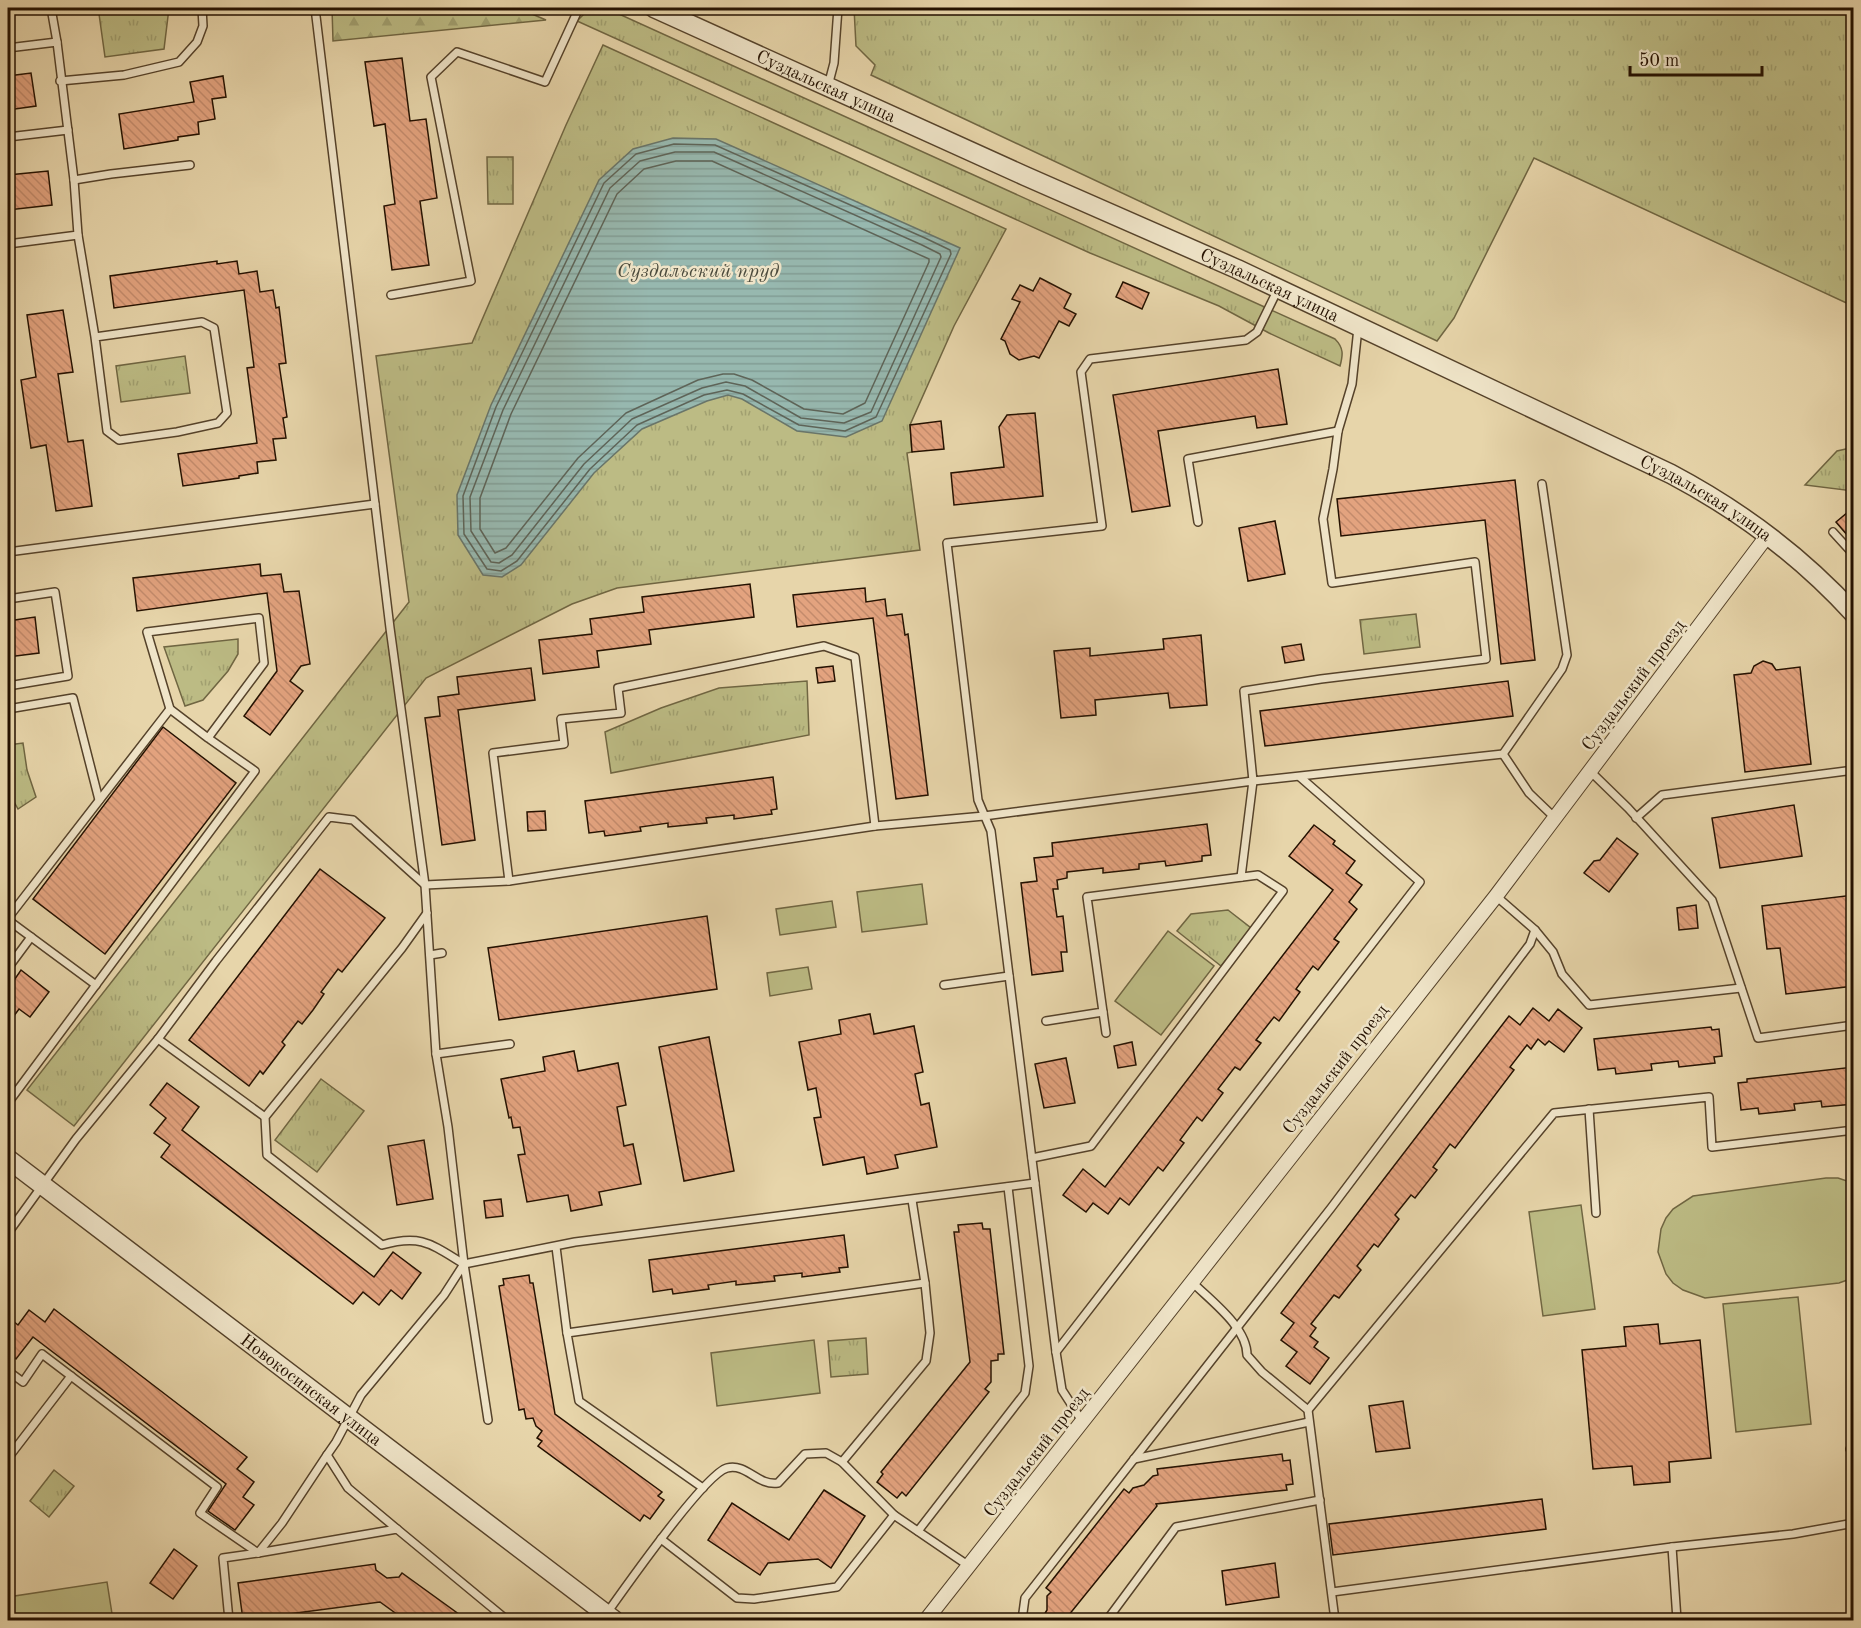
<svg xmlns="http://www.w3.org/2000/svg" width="1861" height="1628" font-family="'Old Standard TT',serif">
	<defs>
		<pattern id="grass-tufts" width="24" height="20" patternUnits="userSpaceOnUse" patternTransform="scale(1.5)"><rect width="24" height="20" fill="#bcbb84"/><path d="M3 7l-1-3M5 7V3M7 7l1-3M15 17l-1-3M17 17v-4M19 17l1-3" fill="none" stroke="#a1a070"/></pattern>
		<pattern id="forest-firs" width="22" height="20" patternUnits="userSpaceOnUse" patternTransform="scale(1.5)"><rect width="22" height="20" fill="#bcbb84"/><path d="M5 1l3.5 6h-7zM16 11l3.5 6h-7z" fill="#a1a070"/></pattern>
		<pattern id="water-rules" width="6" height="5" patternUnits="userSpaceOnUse" patternTransform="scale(1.5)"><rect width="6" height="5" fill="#97b8af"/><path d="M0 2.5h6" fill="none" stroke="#829d95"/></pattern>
		<pattern id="building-back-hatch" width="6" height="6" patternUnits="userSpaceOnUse" patternTransform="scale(1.5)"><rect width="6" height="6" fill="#e3a37f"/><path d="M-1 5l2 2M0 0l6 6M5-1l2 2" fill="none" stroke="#c38b6c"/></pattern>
	</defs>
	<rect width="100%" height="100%" fill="#e7d5aa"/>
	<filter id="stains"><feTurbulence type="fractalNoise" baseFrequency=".00333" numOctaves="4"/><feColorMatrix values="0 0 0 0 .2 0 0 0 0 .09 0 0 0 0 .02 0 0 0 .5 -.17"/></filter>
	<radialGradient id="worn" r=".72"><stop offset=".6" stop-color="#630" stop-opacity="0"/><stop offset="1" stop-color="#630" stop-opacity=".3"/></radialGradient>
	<!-- grass -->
	<g fill="url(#grass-tufts)" stroke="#706642" stroke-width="1.5">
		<polygon points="150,8 169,8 164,49 105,57 99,14"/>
		<path d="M 593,8 L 608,9 L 1335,339 C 1344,348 1343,355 1340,366 L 1269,333 L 1219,306 L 1090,253 L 577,21 L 584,14 Z"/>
		<polygon points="854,8 1853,8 1853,306 1534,158 1454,318 1437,341 871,75 875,65 856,46"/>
		<polygon points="603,45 1006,229 954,326 910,425 912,452 907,453 920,550 617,588 572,604 426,678 74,1126 27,1090 409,602 376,356 472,343 566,125"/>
		<polygon points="487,157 513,157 513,204 488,204"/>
		<polygon points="185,356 190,393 121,402 116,366"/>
		<polygon points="1850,448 1853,450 1853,491 1805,485 1837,451"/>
		<polygon points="1416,614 1420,647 1364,654 1360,620"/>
		<polygon points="238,639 238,654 228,671 203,700 185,706 164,647"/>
		<polygon points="807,681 809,735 611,773 605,732 661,708 719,688"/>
		<polygon points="23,743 27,770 36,797 18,809 8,791 8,745"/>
		<polygon points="1228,910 1251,928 1221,966 1177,931 1191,914"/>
		<polygon points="321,1079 364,1111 317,1172 275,1140"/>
		<polygon points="866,1338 868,1374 831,1377 828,1341"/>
		<polygon points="54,1470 74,1486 49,1517 30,1501"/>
	</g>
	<!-- forest -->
	<polygon fill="url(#forest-firs)" stroke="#706642" stroke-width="1.5" points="332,8 518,8 546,20 333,41"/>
	<!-- pitch -->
	<g fill="#bcbb84" stroke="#706642" stroke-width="1.5">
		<polygon points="922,884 927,924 862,932 857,892"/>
		<polygon points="832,901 836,927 780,935 776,909"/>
		<polygon points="1168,931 1214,966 1161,1035 1115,1001"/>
		<polygon points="808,967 812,989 770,996 767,973"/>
		<polygon points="1826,1178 1838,1178 1853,1183 1853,1278 1839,1283 1705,1298 1683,1290 1673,1283 1666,1274 1658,1252 1661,1229 1666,1218 1673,1209 1693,1196"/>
		<polygon points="1581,1205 1595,1309 1543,1316 1529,1212"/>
		<polygon points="1798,1297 1811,1424 1736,1432 1723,1304"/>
		<polygon points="814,1340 820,1393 717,1406 711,1353"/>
		<polygon points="107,1582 113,1620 8,1620 8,1597"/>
	</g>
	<!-- water -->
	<polygon fill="url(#water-rules)" stroke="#697569" stroke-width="1.5" points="673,138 716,139 960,248 882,421 846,437 797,431 742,399 728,395 707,401 642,429 594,473 521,565 502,577 483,575 458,535 457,495 491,405 599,180 633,149"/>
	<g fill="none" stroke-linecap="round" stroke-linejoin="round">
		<!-- shore -->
		<g stroke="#5e6458" stroke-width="1.5">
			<polygon points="674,144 715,145 925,238 950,250 951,254 876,417 845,431 799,425 743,394 727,390 704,395 637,425 590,469 517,561 501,571 487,569 464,534 463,496 496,407 604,183 636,154"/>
			<polygon points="675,152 714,152 922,245 940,254 941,257 871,412 844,423 801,418 745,386 726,382 702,388 632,419 584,464 512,555 499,563 491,562 471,531 470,497 503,410 610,188 640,161"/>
			<polygon points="676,161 712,161 929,259 929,262 865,403 843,414 804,409 752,380 734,374 723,374 698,380 626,413 578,458 506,548 495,553 480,529 480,498 511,414 617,194 644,169"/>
		</g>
	</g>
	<!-- building -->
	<g fill="url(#building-back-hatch)" stroke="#241100" stroke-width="1.5">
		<polygon points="402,58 410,121 426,119 437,198 420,201 429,265 392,270 384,206 395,204 385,124 374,126 365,62"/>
		<polygon points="31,73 36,106 8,110 8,76"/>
		<polygon points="223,76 226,97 212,99 215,119 198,122 199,134 178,137 178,140 124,149 119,114 194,102 190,82"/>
		<polygon points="48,171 52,205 8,210 8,175"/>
		<polygon points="217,261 217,264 237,261 239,274 257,271 260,292 273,290 276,308 279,307 286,363 279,364 287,417 283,418 286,438 273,439 276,460 257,462 258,473 239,476 239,478 183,486 178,454 257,443 247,368 254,367 244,290 114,308 110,276"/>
		<polygon points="1040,278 1071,294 1064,308 1076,314 1069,326 1059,321 1039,358 1034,356 1019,360 1010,354 1005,341 1001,339 1020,302 1012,299 1020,285 1033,291"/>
		<polygon points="1123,282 1149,293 1142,309 1116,297"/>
		<polygon points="63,310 73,372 58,374 68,442 83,440 92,506 56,511 46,445 31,448 21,380 36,377 27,315"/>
		<polygon points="1278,369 1287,424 1257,428 1255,416 1158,431 1170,506 1132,512 1113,395"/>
		<polygon points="1035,413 1043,496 954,505 951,473 1004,467 999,427 1007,415"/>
		<polygon points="941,421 944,449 912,452 910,425"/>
		<polygon points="1515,480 1535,660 1501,664 1485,520 1341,536 1337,499"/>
		<polygon points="1854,507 1854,543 1836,522"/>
		<polygon points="1275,521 1285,574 1248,581 1239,528"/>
		<polygon points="260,564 261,576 281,574 284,592 299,591 310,664 301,666 290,681 303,691 270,735 244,716 277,671 267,593 137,611 133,578"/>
		<polygon points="750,584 754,617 649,630 651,644 597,651 599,667 543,674 539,640 592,634 590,619 644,612 642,597"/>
		<polygon points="865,588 866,602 885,599 887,616 902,614 905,635 908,634 928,795 896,799 873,618 797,627 793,595"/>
		<polygon points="35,617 39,653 8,657 8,621"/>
		<polygon points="1201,635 1207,705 1170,708 1168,693 1095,700 1096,715 1061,718 1054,651 1090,648 1090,656 1164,649 1163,639"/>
		<polygon points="1301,644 1304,660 1285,663 1282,647"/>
		<polygon points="1763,661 1772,664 1776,670 1800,667 1811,764 1745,772 1734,675 1751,673 1754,666"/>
		<polygon points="833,666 835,681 818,683 816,668"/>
		<polygon points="531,668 535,700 458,710 475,840 442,845 425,718 440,716 438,697 459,694 457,677"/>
		<polygon points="1508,681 1513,716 1265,746 1260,711"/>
		<polygon points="163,727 236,783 105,954 33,899"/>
		<polygon points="773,777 777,809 771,810 772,814 734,819 734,815 706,818 707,823 668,827 668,823 640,827 641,831 605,836 604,831 589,833 585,801"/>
		<polygon points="1794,805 1802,856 1720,868 1712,818"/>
		<polygon points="545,811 546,830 528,831 527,812"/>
		<polygon points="1207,824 1211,855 1202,856 1202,861 1166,866 1165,861 1139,864 1139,869 1103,873 1103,868 1067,872 1067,878 1057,880 1058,889 1053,889 1057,917 1063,916 1067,952 1061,952 1063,971 1032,975 1021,883 1037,881 1034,858 1053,856 1052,843"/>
		<polygon points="1314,825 1335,841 1333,844 1355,861 1346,873 1362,885 1349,902 1357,909 1334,939 1339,942 1318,970 1313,966 1296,989 1300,992 1279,1021 1274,1017 1256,1040 1261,1043 1240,1070 1235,1067 1218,1089 1223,1093 1202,1121 1197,1117 1180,1140 1184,1143 1163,1171 1158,1167 1129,1205 1120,1198 1108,1214 1093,1203 1086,1212 1063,1195 1083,1169 1105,1187 1333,890 1289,856"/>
		<polygon points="1617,838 1638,854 1609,892 1584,873 1594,861 1600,860"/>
		<polygon points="320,869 385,918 342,972 338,969 321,992 324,994 313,1010 302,1024 298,1021 282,1042 285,1045 263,1074 260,1071 249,1086 189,1040"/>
		<polygon points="1854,895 1854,986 1786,994 1780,948 1767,949 1762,906"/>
		<polygon points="1696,905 1698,928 1679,930 1677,908"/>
		<polygon points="707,916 717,989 499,1020 488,948"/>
		<polygon points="21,970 49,992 30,1017 19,1009 8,1024 8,989"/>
		<polygon points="1533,1008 1549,1021 1558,1009 1582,1028 1564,1052 1549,1041 1545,1045 1538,1039 1531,1049 1527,1045 1510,1067 1514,1070 1455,1148 1450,1144 1433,1167 1437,1170 1415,1198 1411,1195 1395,1215 1399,1219 1378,1247 1374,1244 1357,1266 1361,1270 1339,1298 1334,1295 1311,1324 1316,1328 1310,1336 1318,1342 1314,1347 1329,1358 1310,1384 1286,1366 1297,1352 1281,1340 1294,1323 1281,1313 1509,1016 1520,1025"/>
		<polygon points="870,1014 874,1034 914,1026 923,1072 915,1074 921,1105 929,1103 937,1147 895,1155 898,1168 867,1174 864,1157 823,1165 814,1118 821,1117 816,1088 808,1090 799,1042 841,1034 839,1020"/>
		<polygon points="1711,1027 1712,1030 1719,1029 1722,1056 1714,1057 1715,1063 1679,1067 1678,1061 1651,1064 1652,1070 1616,1074 1615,1068 1598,1070 1594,1039"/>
		<polygon points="709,1037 734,1171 684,1181 659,1047"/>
		<polygon points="1132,1042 1136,1065 1118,1068 1114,1046"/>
		<polygon points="574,1051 578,1071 618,1063 626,1105 617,1107 624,1146 633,1144 641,1184 599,1192 602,1205 571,1211 568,1195 527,1202 518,1155 525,1154 520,1127 513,1128 511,1117 509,1118 501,1079 545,1071 543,1057"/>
		<polygon points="1066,1058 1075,1103 1044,1108 1035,1064"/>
		<polygon points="1854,1067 1854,1104 1822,1107 1821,1101 1794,1104 1795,1110 1759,1114 1758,1108 1741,1110 1738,1083 1747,1082 1747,1079"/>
		<polygon points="167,1083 199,1107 182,1130 374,1277 393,1252 421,1273 402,1299 391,1290 379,1305 363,1292 353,1304 161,1157 170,1145 154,1133 166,1118 150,1105"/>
		<polygon points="424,1140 433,1199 397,1205 388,1146"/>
		<polygon points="501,1199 503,1216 486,1218 484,1201"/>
		<polygon points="982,1223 983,1229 990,1229 1004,1354 998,1354 998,1360 991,1361 991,1382 985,1389 989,1392 906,1496 902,1492 897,1498 877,1482 883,1474 881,1472 970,1362 954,1232 959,1232 958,1225"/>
		<polygon points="844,1235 848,1267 839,1268 840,1272 802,1277 802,1273 774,1276 775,1281 736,1285 736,1281 708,1285 709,1289 673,1294 672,1289 653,1292 649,1260"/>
		<polygon points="529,1275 530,1283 533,1283 555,1414 662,1492 658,1496 664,1500 650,1519 644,1515 640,1521 538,1446 542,1441 537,1438 542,1431 536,1426 533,1418 526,1419 524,1409 519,1410 499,1286 504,1285 503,1279"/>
		<polygon points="54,1309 247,1457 237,1469 254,1482 243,1497 254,1505 235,1530 208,1511 226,1484 33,1337 16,1359 8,1352 8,1317 18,1325 29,1310 45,1322"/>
		<polygon points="1658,1324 1660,1344 1700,1340 1711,1458 1669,1462 1670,1482 1634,1485 1632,1466 1593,1469 1582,1350 1626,1346 1624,1327"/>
		<polygon points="1403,1401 1410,1448 1376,1452 1369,1406"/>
		<polygon points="1282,1454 1283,1461 1290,1460 1293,1484 1286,1485 1287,1490 1156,1504 1157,1506 1068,1616 1071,1620 1041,1620 1047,1610 1047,1596 1051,1592 1046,1588 1124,1489 1129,1493 1133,1488 1144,1485 1153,1476 1158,1475 1157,1469"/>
		<polygon points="824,1490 865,1516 831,1568 818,1559 768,1563 760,1575 708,1540 732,1503 789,1540"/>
		<polygon points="1542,1499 1546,1529 1333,1555 1329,1524"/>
		<polygon points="174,1549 197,1566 173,1599 150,1583"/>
		<polygon points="1275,1563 1279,1597 1226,1605 1222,1571"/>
		<polygon points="375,1564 376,1570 387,1578 399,1577 402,1573 467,1620 405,1620 380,1602 243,1620 238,1583"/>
	</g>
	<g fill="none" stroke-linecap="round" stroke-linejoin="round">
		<!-- service casing -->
		<g stroke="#55422a" stroke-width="10">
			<g id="service">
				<polyline points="51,8 57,42"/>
				<polyline points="315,8 390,628 425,885 436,1054 448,1127 464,1264 488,1420"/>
				<polyline points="8,48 57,42 74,180 78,235 8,244"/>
				<polyline points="60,81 124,75 179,62 197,42 203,26 202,8"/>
				<polyline points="828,86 834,63 838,8"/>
				<polyline points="8,137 68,130"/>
				<polyline points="74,180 111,174 190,165"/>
				<polyline points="78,235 95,337 107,431 119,440 177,432 218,423 227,413 214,328 202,322 95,337"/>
				<polyline points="391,295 471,281 431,77 457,52 545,82 579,8"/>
				<polyline points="1358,328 1352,384 1338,431 1333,469 1323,519 1332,583 1475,562 1486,659 1321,679 1244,691 1253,781 1503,754 1562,669 1567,655 1542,484"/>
				<polyline points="1198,522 1188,459 1338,431"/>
				<polyline points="1833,532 1854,555"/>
				<polyline points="8,552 375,504"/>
				<polyline points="8,599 55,592 68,676 8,686"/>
				<polyline points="8,709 73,698 99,800"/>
				<polyline points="1503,754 1529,793 1554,817"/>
				<polyline points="1590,771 1628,808 1712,900 1758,1038 1854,1025"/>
				<polyline points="1636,818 1662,795 1854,770"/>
				<polyline points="509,881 493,753 564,744 561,719 621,713 618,688 824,646 855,657 875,826"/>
				<polyline points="1496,896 1535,930 1553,952 1562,974 1589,1005 1741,988"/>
				<polyline points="8,918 170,709"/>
				<polyline points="8,920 96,985"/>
				<polyline points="430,955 442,953"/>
				<polyline points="8,968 31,937"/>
				<polyline points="944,985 1009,976"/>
				<polyline points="1103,1012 1106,1033"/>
				<polyline points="158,1039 265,1117"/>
				<polyline points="436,1054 510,1044"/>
				<polyline points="8,1103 255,771 208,738 264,663 259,618 147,632 170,709 208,738"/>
				<polyline points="1589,1109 1596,1213"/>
				<polyline points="1032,1158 1091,1146 1283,891 1258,875 1087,897 1103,1012 1046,1021"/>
				<polyline points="8,1233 76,1139 158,1039 216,961 329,817 353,820 425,885 509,881 875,826 984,816 1253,781 1241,877"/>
				<polyline points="556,1247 567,1333"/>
				<polyline points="464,1264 575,1242 1035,1183"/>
				<path d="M 1192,1282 C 1211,1301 1247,1327 1247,1355 L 1262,1372 L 1308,1410 L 1335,1620"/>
				<polyline points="1056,1352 1420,882 1300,777"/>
				<polyline points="8,1371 23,1382 42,1354 217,1487 200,1513 258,1553 223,1558 229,1620"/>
				<polyline points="1308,1410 1554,1113 1709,1097 1712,1147 1854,1130"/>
				<polyline points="1082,1421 1062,1390 1056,1352 991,831 978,800 947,543 1102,526 1081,372 1090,359 1246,340 1257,332 1278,289"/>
				<polyline points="1850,1449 1854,1448"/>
				<path d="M 327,1455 L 336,1442 L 361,1395 L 444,1295 L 464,1264 C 431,1244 421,1234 382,1245 L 267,1155 L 265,1117 L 402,948 L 427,913"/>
				<polyline points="8,1458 71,1376"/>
				<polyline points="1134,1459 1309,1422"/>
				<polyline points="842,1462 926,1361 930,1333 925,1283 912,1200"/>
				<polyline points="703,1488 579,1401 567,1333 925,1283"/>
				<polyline points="918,1531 1025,1393 1029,1366 1008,1187"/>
				<polyline points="661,1539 737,1598 754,1599 837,1587 894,1515"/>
				<polyline points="1672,1547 1677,1620"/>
				<polyline points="258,1553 397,1529 507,1620"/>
				<polyline points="258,1553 282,1523 327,1455 348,1488 397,1529"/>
				<polyline points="1332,1592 1672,1547 1793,1534 1854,1523"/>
				<path d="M 607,1613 C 624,1589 705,1474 727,1468 C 747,1463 757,1486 778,1483 L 805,1454 L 826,1453 L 842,1462 L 894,1515 L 969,1566"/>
				<polyline points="1022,1620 1025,1598 1331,1208 1530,944 1535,930"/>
				<polyline points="1107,1620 1176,1527 1320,1500"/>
			</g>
		</g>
		<!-- minor casing -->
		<g stroke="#55422a" stroke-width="16">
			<polyline id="minor" points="926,1620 1496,896 1767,536"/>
		</g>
		<!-- tertiary casing -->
		<g stroke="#55422a" stroke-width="21">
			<g id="tertiary">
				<path id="s1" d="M 654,8 L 1025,176 L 1237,269 L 1671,474 C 1739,510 1802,557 1854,614"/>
				<path id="s2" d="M 8,1159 L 614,1620"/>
			</g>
		</g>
		<!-- service -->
		<use href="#service" stroke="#efe4c8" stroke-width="7"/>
		<!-- minor -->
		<use href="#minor" stroke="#efe4c8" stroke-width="14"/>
		<!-- tertiary -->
		<use href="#tertiary" stroke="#efe4c8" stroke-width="18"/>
	</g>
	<g text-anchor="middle" stroke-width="5" stroke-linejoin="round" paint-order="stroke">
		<!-- street labels -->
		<g font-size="18" fill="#241100" stroke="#efe4c8">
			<text dy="6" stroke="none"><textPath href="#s1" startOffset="189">Суздальская улица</textPath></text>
			<text dy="6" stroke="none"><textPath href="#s1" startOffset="675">Суздальская улица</textPath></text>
			<text dy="6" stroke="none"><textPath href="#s1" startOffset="1161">Суздальская улица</textPath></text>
			<text transform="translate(1633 685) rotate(-53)" y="6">Суздальский проезд</text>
			<text transform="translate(1335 1069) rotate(-52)" y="6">Суздальский проезд</text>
			<text dy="6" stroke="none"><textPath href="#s2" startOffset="381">Новокосинская улица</textPath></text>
			<text transform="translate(1036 1452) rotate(-52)" y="6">Суздальский проезд</text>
		</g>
		<!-- water labels -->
		<g font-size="20" font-style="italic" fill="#4c4b3d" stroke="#efe4c8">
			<text x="698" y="277">Суздальский пруд</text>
		</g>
	</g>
	<!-- margin -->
	<rect width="1861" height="1628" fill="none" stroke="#e7d5aa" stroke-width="30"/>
	<rect x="9" y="9" width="1843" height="1610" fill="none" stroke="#241100" stroke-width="3"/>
	<rect x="15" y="15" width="1831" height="1598" fill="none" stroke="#241100" stroke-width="1.5"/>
	<!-- scale -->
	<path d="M1630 66v9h132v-9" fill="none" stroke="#241100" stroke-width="3"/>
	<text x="1639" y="66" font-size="18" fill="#241100" stroke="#efe4c8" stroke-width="4.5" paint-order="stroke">50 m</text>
	<rect width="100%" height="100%" filter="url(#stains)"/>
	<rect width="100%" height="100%" fill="url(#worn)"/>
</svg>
